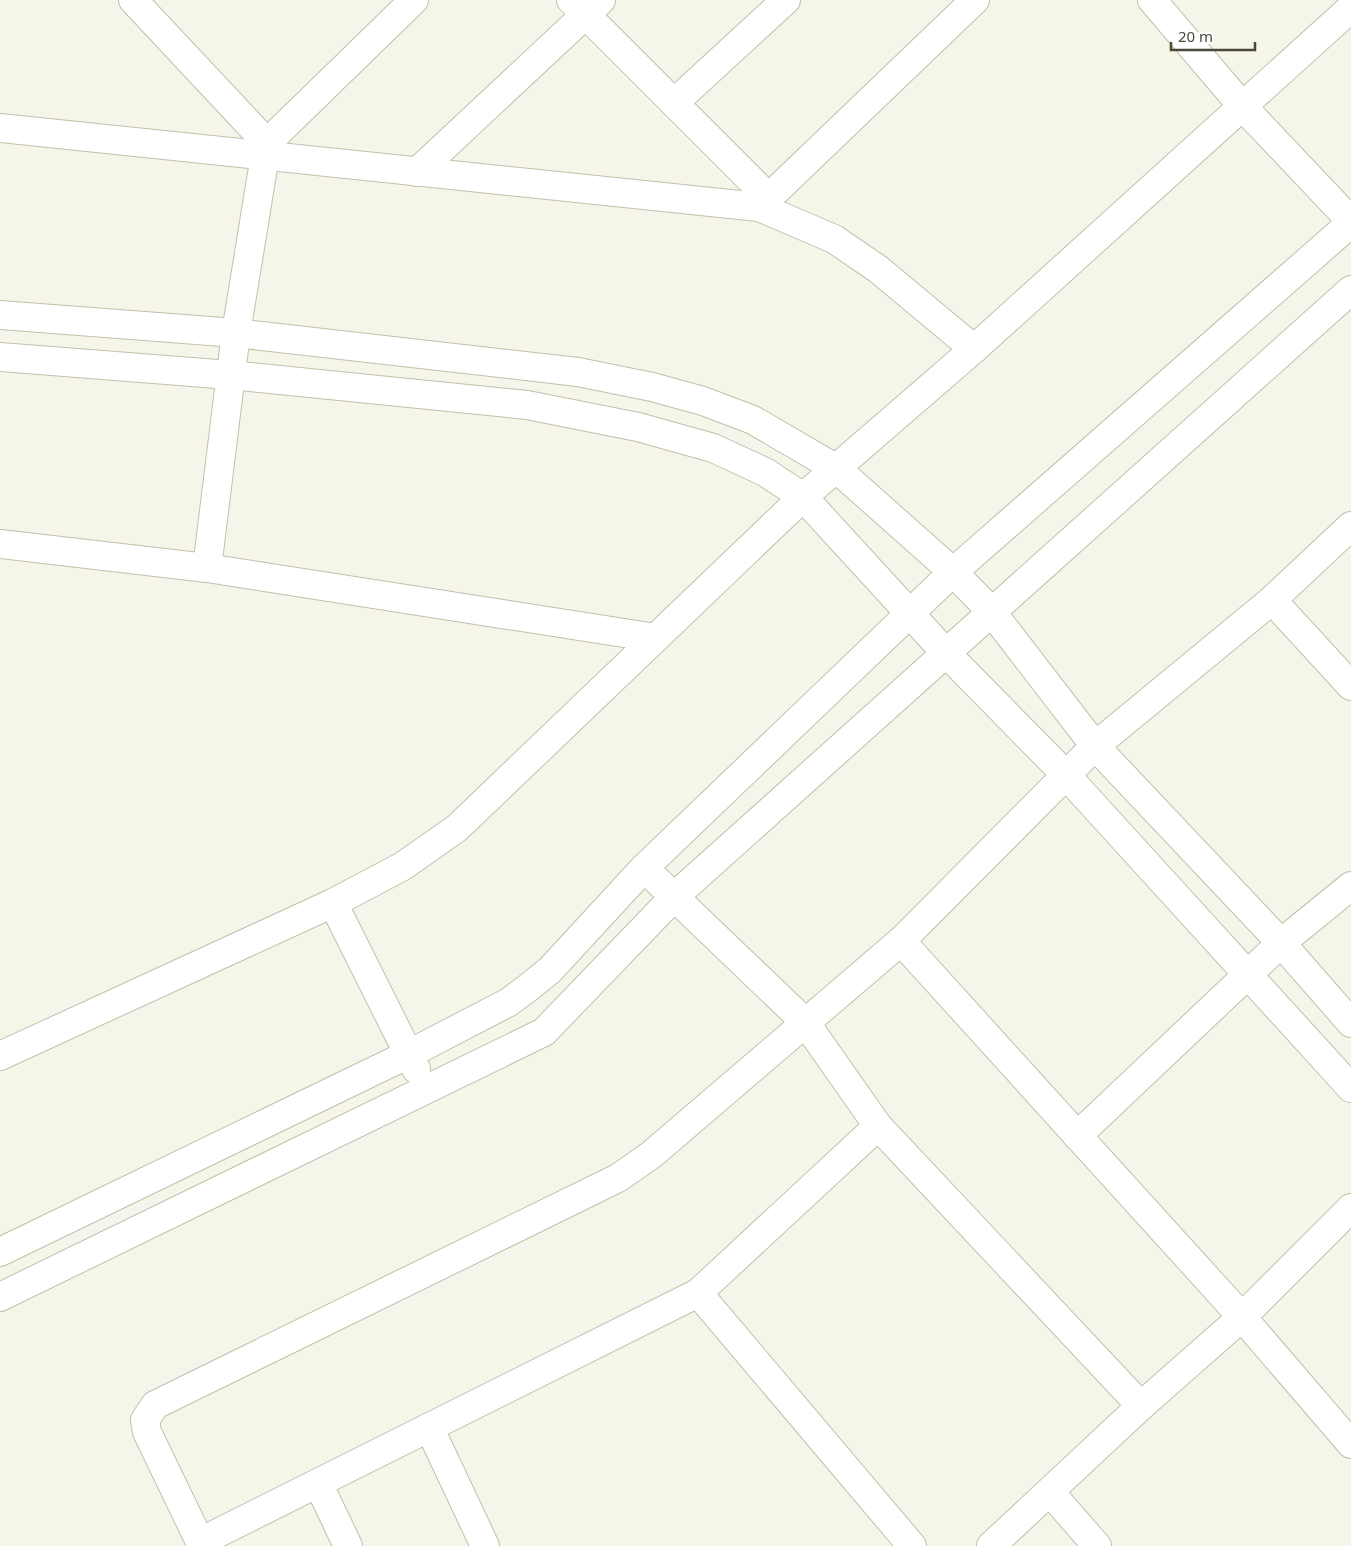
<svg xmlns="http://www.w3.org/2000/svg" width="1351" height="1546" font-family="'Noto Sans',sans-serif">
	<rect width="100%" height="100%" fill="#f6f5e9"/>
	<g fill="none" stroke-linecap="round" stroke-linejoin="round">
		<!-- minor casing -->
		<g stroke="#c2c0ab" stroke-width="30">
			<g id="minor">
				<polyline points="133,0 267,143 236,333 207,568"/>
				<polyline points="571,0 769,198"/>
				<polyline points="1152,0 1243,107 1351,221"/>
				<polyline points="674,103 786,0"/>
				<polyline points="0,128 759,207 975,0"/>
				<polyline points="267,143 414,0"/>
				<polyline points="417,172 601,0"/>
				<polyline points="759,207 834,239 878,269 974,349"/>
				<polyline points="0,315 236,333 578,372 652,387 703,401 753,420 837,469 953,572 991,611 1095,746 1281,943 1351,1023"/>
				<polyline points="0,357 230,375 527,405 638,427 713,448 765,472 803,497 945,652 1065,774 1351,1088"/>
				<polyline points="0,544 207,568 656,638"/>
				<polyline points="1272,600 1351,686"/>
				<polyline points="644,868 805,1022 878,1126 1141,1406"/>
				<polyline points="333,903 416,1069"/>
				<polyline points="901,941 1242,1317 1351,1444"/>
				<polyline points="0,1056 333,903 403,866 457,828 803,497 974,349 1351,8"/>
				<polyline points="1077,1136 1281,943 1351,886"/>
				<polyline points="0,1252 409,1054 509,1002 529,987 550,970 644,868 953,572 1351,223"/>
				<polyline points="698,1293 912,1546"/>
				<polyline points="0,1297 544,1032 675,896 1351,290"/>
				<polyline points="429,1427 485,1546"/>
				<polyline points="318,1483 348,1546"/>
				<polyline points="1050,1492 1097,1546"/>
				<polyline points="200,1542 698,1293 878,1126"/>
				<polyline points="202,1546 147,1432 145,1420 155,1405 618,1178 651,1155 901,941 1095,746 1272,600 1351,526"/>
				<polyline points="991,1546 1141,1406 1242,1317 1351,1208"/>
			</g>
		</g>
		<!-- minor -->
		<use href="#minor" stroke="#fff" stroke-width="28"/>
	</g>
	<!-- scale -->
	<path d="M1171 42v8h84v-8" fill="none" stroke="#4a4837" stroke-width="2.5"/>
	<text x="1178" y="42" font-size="15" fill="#4a4837" stroke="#ffffff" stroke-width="4" paint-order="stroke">20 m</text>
</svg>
